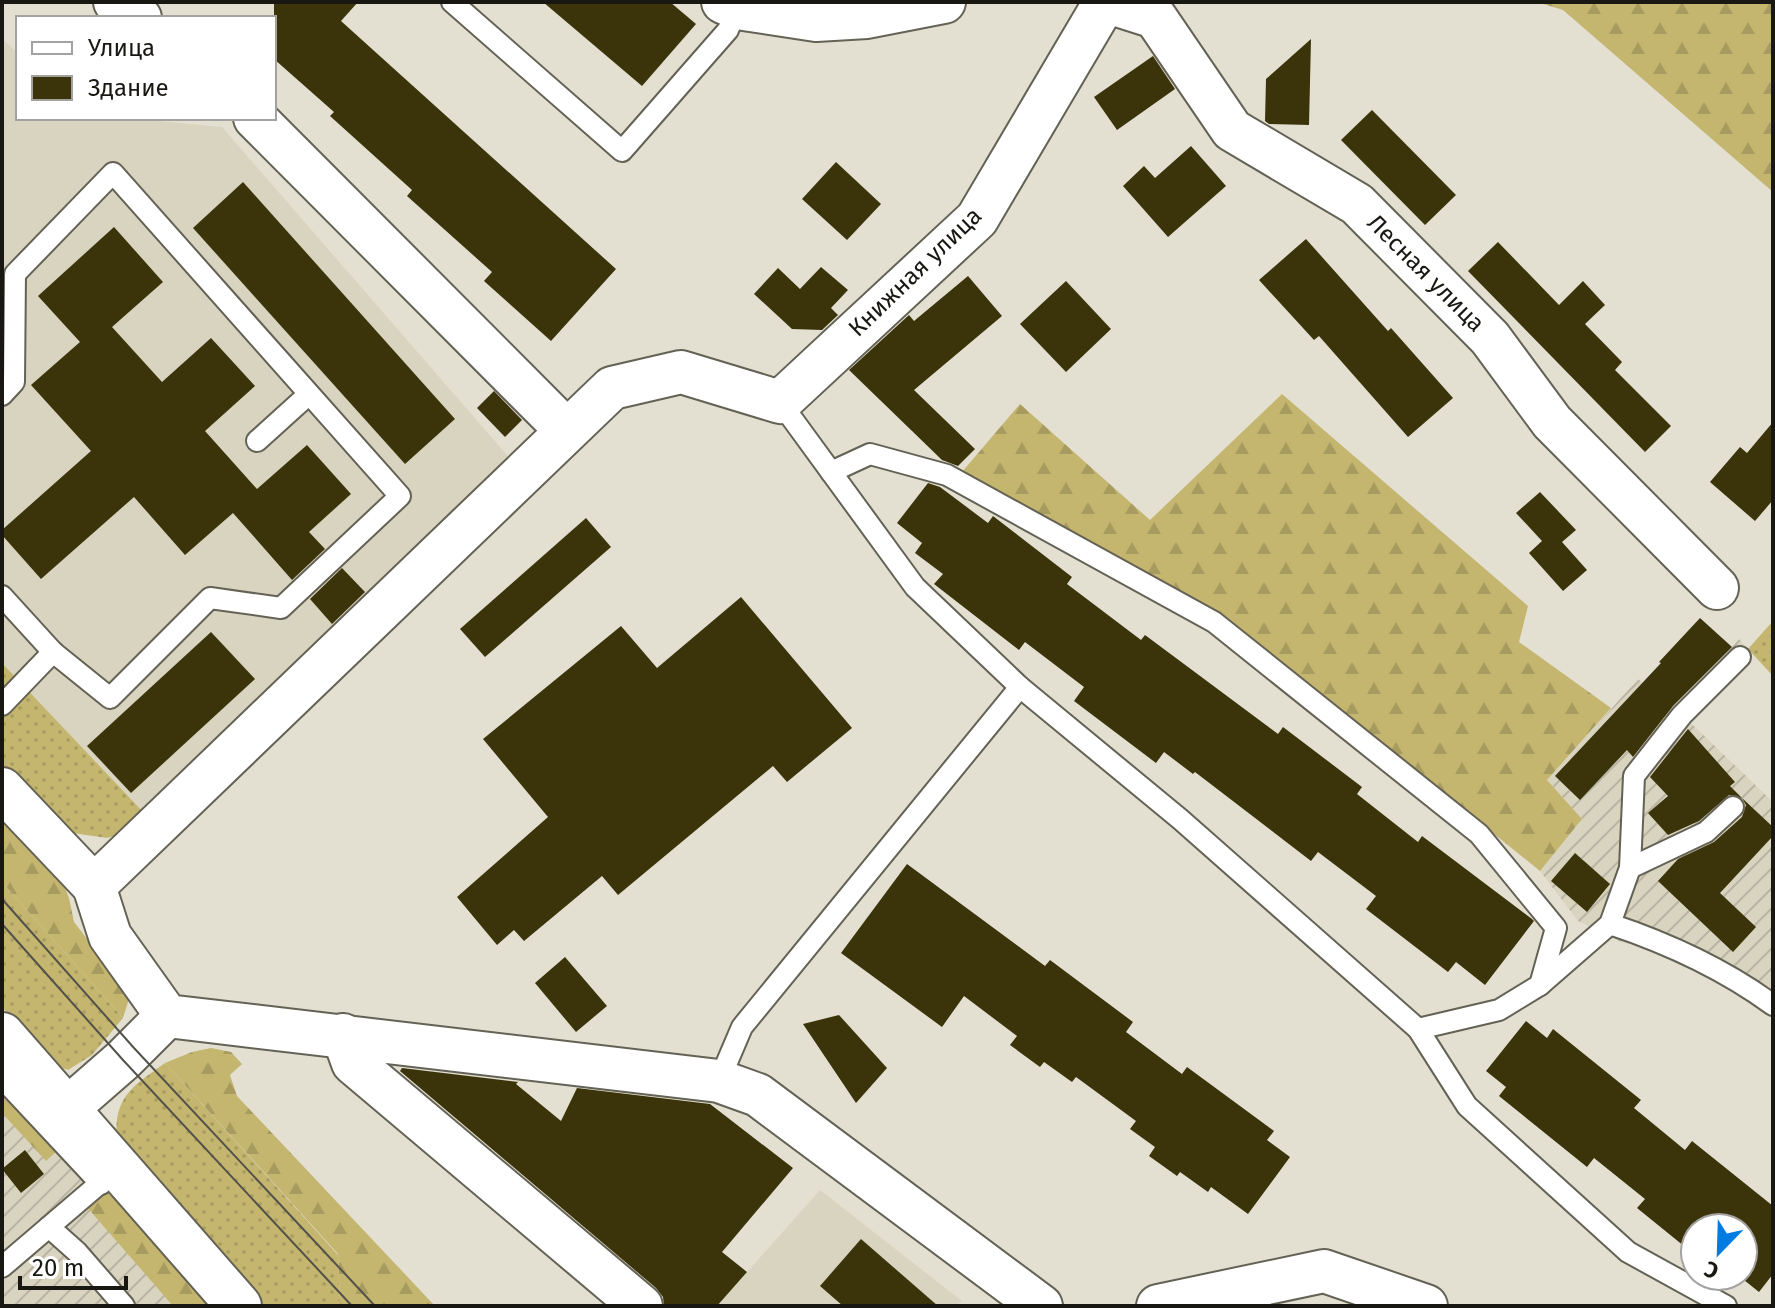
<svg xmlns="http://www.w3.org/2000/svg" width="1775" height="1308" font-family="'Fira Sans',sans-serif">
	<defs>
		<pattern id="industrial-furrows" width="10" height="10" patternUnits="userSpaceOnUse" patternTransform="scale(2)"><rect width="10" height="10" fill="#d9d4bf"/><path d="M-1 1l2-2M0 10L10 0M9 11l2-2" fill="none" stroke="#bab5a3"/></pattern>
		<pattern id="grass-dots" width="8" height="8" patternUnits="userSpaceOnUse" patternTransform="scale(2)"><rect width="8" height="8" fill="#c4b56f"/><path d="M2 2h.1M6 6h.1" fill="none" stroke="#a89b5f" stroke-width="1.8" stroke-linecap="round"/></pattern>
		<pattern id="forest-firs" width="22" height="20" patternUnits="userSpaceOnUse" patternTransform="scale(2)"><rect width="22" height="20" fill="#c4b56f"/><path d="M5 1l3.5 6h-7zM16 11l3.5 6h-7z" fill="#a89b5f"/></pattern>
	</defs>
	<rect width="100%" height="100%" fill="#e3e0d2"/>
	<!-- built -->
	<g fill="#d9d4bf">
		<polygon points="2,39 18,53 18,118 128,118 222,127 513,462 146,815 2,663"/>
		<polygon points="820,1190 962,1301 956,1306 717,1306"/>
	</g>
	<!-- industrial -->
	<g fill="url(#industrial-furrows)">
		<polygon points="1739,639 1748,649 1751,662 1691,723 1773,802 1773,1019 1737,991 1656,949 1621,942 1578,921 1540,871 1582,819 1547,780 1638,679 1676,712"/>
		<polygon points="2,1056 218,1306 2,1306"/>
	</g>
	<!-- grass -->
	<g fill="url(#grass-dots)">
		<polygon points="1773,621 1773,676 1748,649"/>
		<polygon points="2,663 146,815 129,832 107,838 73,833 53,826 2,772"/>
		<polygon points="2,882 123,1018 92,1055 68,1070 54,1065 2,1007"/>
		<path d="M 165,1063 L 338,1255 L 340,1306 L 261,1306 L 117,1141 C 113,1097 132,1087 165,1063 Z"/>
	</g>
	<!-- forest -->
	<g fill="url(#forest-firs)">
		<polygon points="1537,2 1773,2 1773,192 1563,10"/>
		<polygon points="1282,394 1528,606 1519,642 1611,708 1547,780 1582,819 1540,871 1224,615 962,472 1020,404 1150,520"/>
		<polygon points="2,807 55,863 69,898 74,922 118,979 129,999 123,1018 2,882"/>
		<polygon points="211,1048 231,1052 242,1064 230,1075 237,1096 435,1306 340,1306 338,1254 165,1063 192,1052"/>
		<polygon points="2,1056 74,1135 46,1161 2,1113"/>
		<polygon points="113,1184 218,1306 173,1306 86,1206"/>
	</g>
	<!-- building -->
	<g fill="#3b3309">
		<polygon points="274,2 358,2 341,21 616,269 551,341 484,281 492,272 407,196 412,190 330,116 334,112 274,59"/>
		<polygon points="543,2 670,2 696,24 642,86"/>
		<polygon points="1311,39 1309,125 1269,124 1265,121 1266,79"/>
		<polygon points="1153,56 1175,89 1117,130 1094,97"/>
		<polygon points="1372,110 1456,195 1425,225 1341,140"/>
		<polygon points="1191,146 1226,186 1168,237 1123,186 1144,166 1155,178"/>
		<polygon points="836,162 881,204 847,240 802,199"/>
		<polygon points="243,182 455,419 405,464 193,228"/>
		<polygon points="114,227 163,282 112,327 162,382 211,338 255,386 205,431 257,489 307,445 351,494 309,532 325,549 292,580 233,513 185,555 134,497 41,579 2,535 2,530 91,451 31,385 80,342 38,296"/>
		<polygon points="1306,239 1388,331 1391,328 1453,398 1408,437 1319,336 1314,340 1259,280"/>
		<polygon points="1498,242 1559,305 1583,281 1605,305 1585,324 1622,362 1615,370 1671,426 1645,452 1468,271"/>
		<polygon points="821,267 848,290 831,308 838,315 822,330 792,329 754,294 778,268 800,289"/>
		<polygon points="968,276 1002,316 914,390 975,449 958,466 942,460 849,370 909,315 914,321"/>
		<polygon points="1066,281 1111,329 1066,372 1020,324"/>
		<polygon points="494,391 522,420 505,437 477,408"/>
		<polygon points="1773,422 1773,500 1755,521 1710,482 1740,447 1747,453"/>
		<polygon points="928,483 940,487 988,523 993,516 1072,577 1067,584 1141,640 1145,635 1278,734 1283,727 1362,787 1357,794 1418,842 1422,836 1532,919 1534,921 1485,985 1456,962 1448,972 1366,909 1376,896 1318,852 1311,861 1195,772 1193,774 1164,752 1156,763 1074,701 1084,687 1025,642 1019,650 934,584 943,574 915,553 922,543 897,523"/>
		<polygon points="1540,492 1576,530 1562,542 1587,570 1563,591 1529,553 1542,541 1516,513"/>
		<polygon points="586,518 611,547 485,657 460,629"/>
		<polygon points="342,568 365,592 332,624 310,599"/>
		<polygon points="741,597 852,728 787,782 773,766 618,895 602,876 524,941 514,930 497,945 457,897 548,817 483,739 621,626 657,668"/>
		<polygon points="1700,618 1732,647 1673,706 1633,757 1627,750 1580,800 1555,776 1661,663 1659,662"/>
		<polygon points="211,632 255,679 131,793 87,746"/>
		<polygon points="1688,729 1735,782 1730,786 1742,798 1729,795 1699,821 1668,835 1648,813 1668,796 1650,777"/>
		<polygon points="1742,798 1773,827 1773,836 1720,893 1756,927 1733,952 1658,881 1678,859 1714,842 1742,817 1746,805"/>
		<polygon points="1575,853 1610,884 1587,912 1551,881"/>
		<polygon points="907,864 1045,966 1050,960 1133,1022 1126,1032 1182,1074 1187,1067 1274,1131 1267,1140 1290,1157 1248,1214 1211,1187 1208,1192 1180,1172 1177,1176 1149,1156 1155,1147 1130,1129 1136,1121 1076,1077 1072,1082 1044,1062 1040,1067 1010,1045 1017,1036 964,996 942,1027 841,953"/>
		<polygon points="565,957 607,1006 576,1032 535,983"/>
		<polygon points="839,1015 887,1068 856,1103 803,1024"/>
		<polygon points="1526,1021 1547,1038 1553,1029 1641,1100 1634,1108 1685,1150 1692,1141 1773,1206 1773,1274 1759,1292 1739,1276 1743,1276 1743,1228 1695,1228 1695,1255 1637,1208 1645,1199 1594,1158 1587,1167 1499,1096 1506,1087 1486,1071"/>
		<polygon points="402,1068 518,1082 516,1084 561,1121 577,1088 710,1104 793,1168 722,1252 747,1272 717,1306 664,1306 663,1297 656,1288 400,1071"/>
		<polygon points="25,1150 44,1174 21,1193 2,1169"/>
		<polygon points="861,1239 938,1306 843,1306 820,1286"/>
	</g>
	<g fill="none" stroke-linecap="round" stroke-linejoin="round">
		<!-- service casing -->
		<g stroke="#646255" stroke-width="24">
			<g id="service">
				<polyline points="452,2 622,151 728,30 737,8"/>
				<polyline points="2,395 14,382 15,274 113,173 400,496 281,608 210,598 110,698 53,652 2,596"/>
				<polyline points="780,402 915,587 1020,687 1180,819 1418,1029 1467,1106 1628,1252 1726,1306"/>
				<polyline points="257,441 309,394"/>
				<polyline points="831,472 870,454 947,475 1214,622 1479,834 1556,928 1540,985"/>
				<polyline points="2,705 53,652"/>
				<polyline points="1630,868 1706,832 1733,807"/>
				<path d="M 1610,924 C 1667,943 1724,969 1773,1005"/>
				<polyline points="1418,1029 1499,1010 1540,985 1610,924 1630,868 1634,776 1682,715 1740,657"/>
				<polyline points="2,1078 101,1184"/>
				<polyline points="719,1081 742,1027 1020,687"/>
				<polyline points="49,1227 77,1252 124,1306"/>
				<polyline points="2,1267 119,1167"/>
			</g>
		</g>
		<!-- minor casing -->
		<g stroke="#646255" stroke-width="46">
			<g id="minor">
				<polyline points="115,2 140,18"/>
				<polyline points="723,2 737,8 816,20 867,17 944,2"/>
				<polyline points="1108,2 1155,17 1232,130 1357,204 1490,338 1552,422 1717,588"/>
				<polyline points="255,118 566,430"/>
				<polyline points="2,789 94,886"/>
				<polyline points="343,1035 353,1063 641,1306"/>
				<polyline points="68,1108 123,1060 167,1016"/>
				<polyline points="1041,1306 758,1095 719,1081 167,1016 110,936 94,886 612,388 681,372 780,402 977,219 1105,2"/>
				<polyline points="1158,1306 1324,1271 1426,1306"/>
			</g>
		</g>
		<!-- tertiary casing -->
		<g stroke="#646255" stroke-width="48">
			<polyline id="tertiary" points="2,1035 239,1306"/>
		</g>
		<!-- service -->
		<use href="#service" stroke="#fff" stroke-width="20"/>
		<!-- minor -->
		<use href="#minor" stroke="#fff" stroke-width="42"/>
		<!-- tertiary -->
		<use href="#tertiary" stroke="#fff" stroke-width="44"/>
		<!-- tram -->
		<g stroke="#53524a" stroke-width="2">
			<polyline points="2,899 134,1048 375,1306"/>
			<polyline points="2,924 123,1060 352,1306"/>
		</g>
	</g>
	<g text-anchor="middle" stroke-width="8" stroke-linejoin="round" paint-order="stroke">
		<!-- street labels -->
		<g font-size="24" fill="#181712" stroke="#fff">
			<text transform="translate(915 272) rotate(-44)" y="8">Книжная улица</text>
			<text transform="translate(1426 273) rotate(45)" y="8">Лесная улица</text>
		</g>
	</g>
	<!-- border -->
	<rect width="1775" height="1308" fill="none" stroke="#181712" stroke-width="8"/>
	<!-- legend -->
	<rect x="16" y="16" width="260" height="104" fill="#ffffff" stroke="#a3a2a0" stroke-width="2"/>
	<rect x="32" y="42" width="40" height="12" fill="#ffffff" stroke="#a3a2a0" stroke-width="2"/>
	<text x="88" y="56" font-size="24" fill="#181712">Улица</text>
	<rect x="32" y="76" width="40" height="24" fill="#3b3309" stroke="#a3a2a0" stroke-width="2"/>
	<text x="88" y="96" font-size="24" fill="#181712">Здание</text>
	<!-- north arrow -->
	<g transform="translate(1719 1252) rotate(203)"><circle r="38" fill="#ffffff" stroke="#a3a2a0" stroke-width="2"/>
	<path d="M0-6L14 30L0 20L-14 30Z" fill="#037ce2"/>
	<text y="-12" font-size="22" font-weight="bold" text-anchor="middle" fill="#181712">С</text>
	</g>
	<!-- scale -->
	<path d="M20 1276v12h106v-12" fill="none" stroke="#181712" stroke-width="4"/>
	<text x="32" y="1276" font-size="24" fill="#181712" stroke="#ffffff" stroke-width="6" paint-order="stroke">20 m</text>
</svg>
